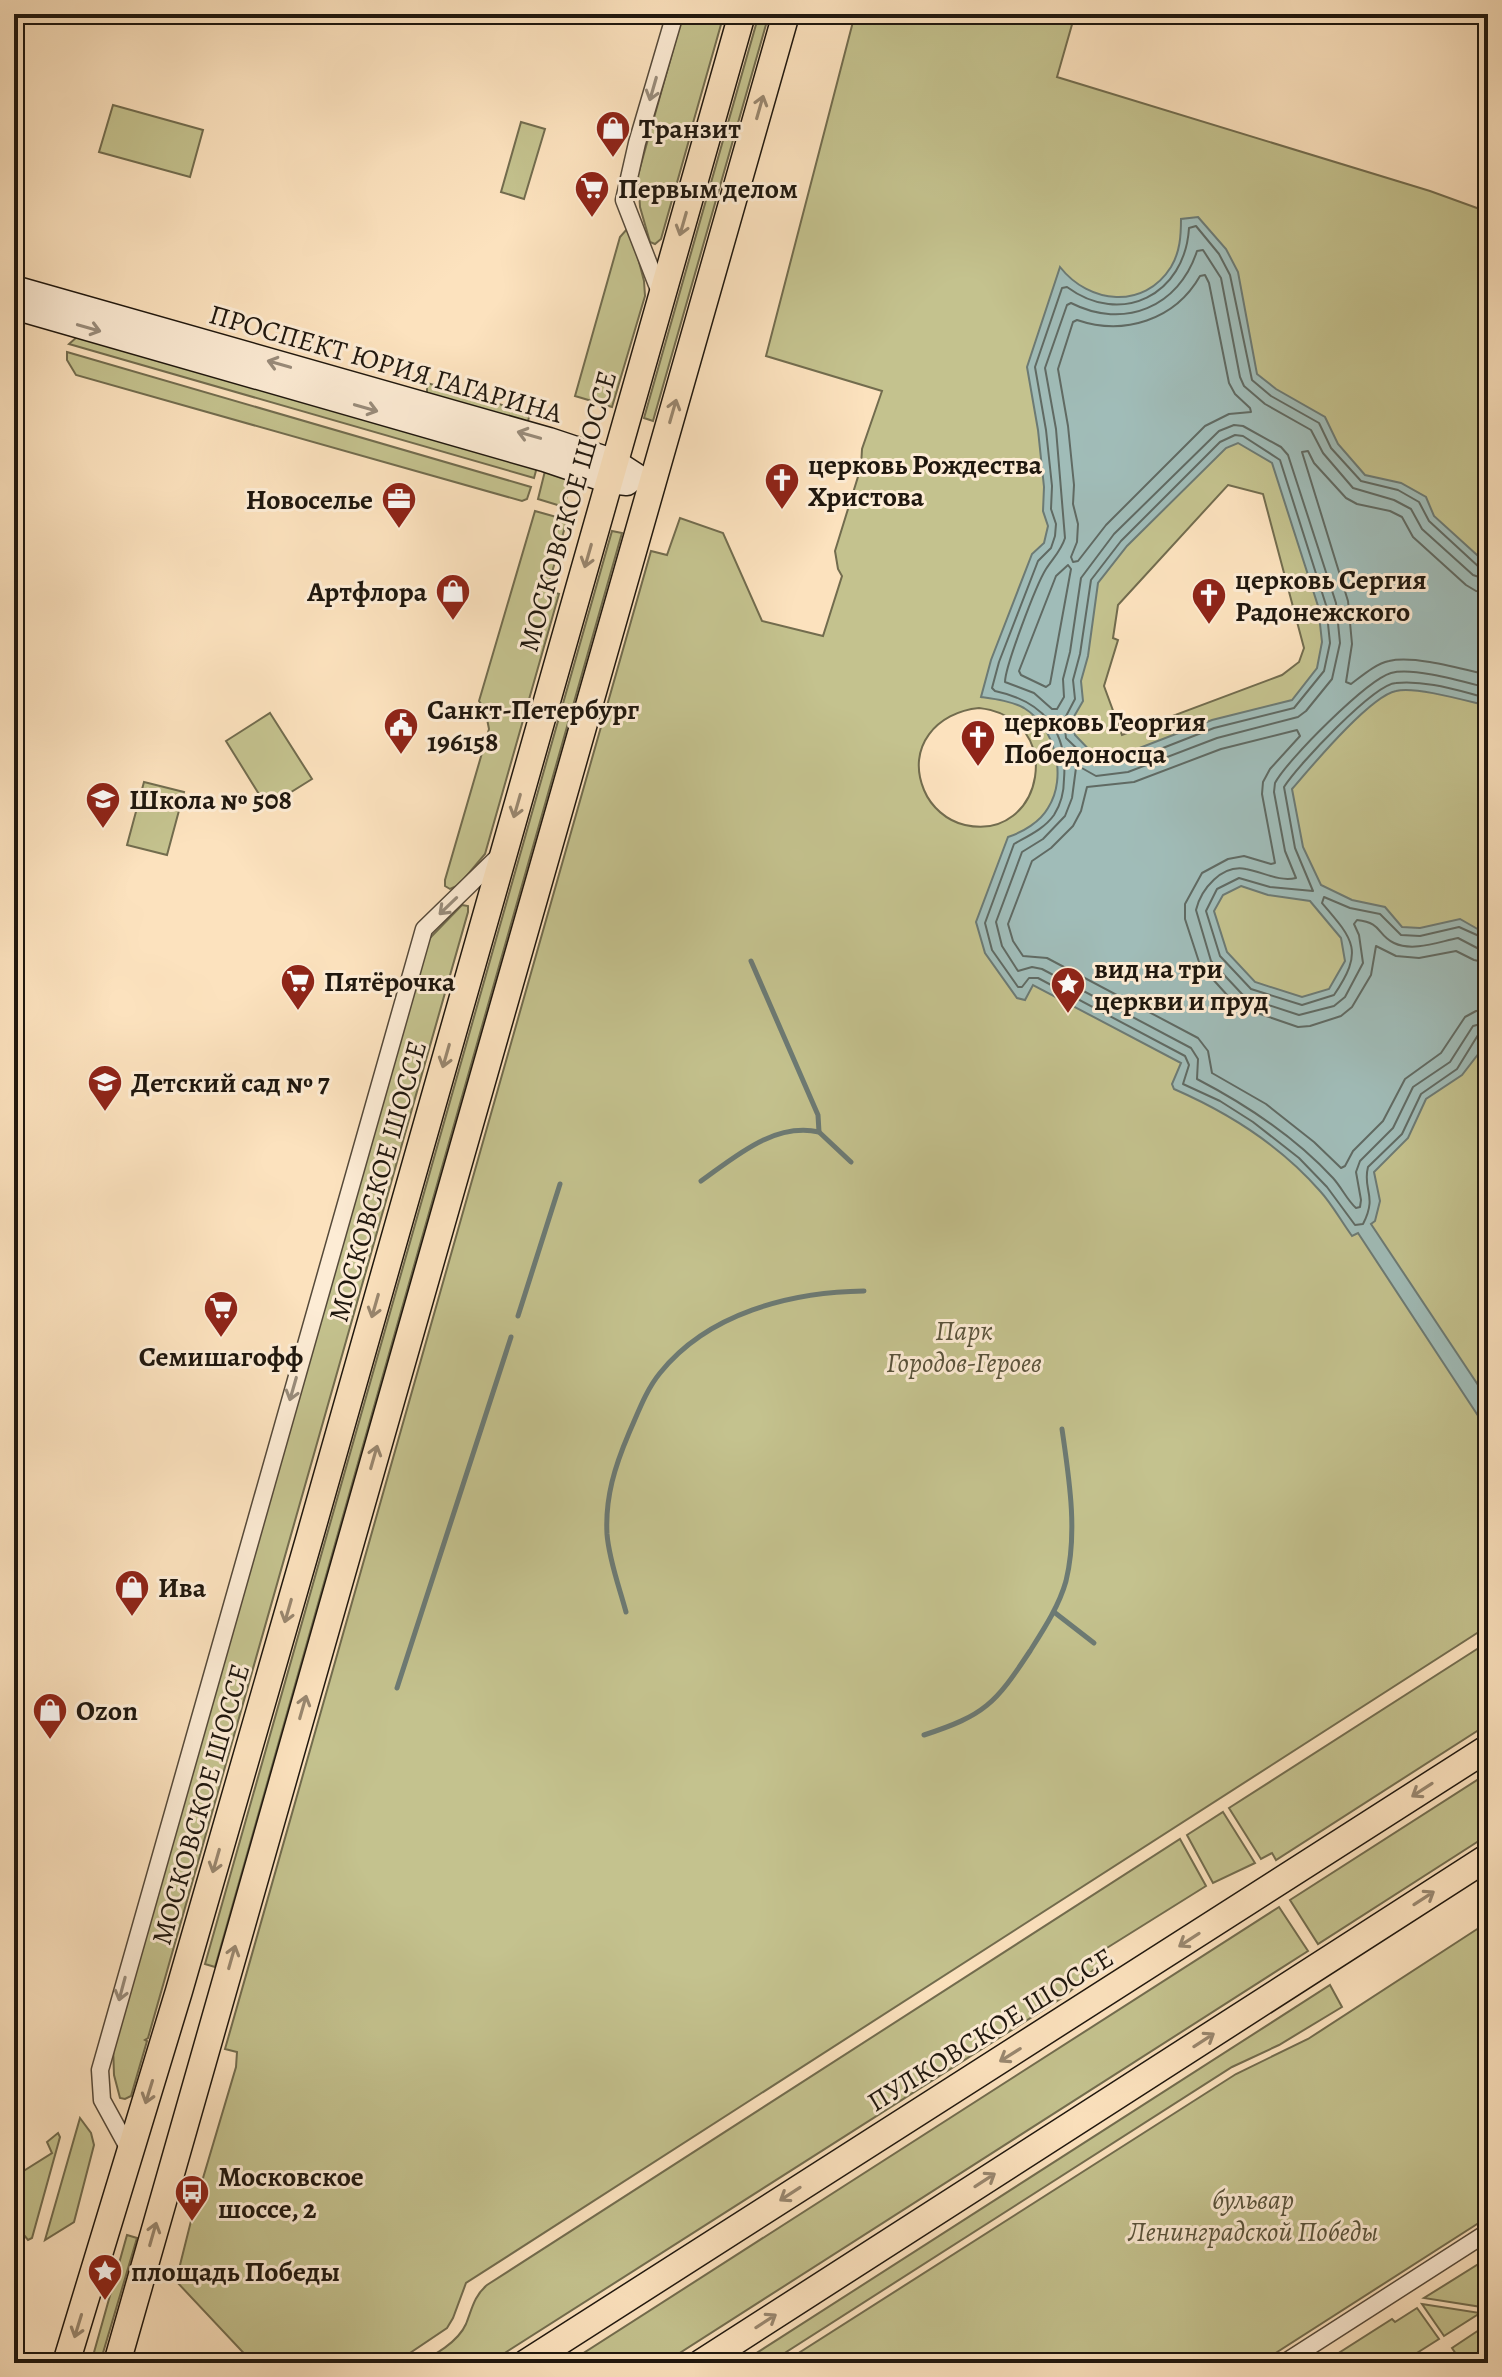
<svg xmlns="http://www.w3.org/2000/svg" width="1502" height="2377" font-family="Alegreya,serif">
	<rect width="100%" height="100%" fill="#fce2be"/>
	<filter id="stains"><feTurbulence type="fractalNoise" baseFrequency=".0025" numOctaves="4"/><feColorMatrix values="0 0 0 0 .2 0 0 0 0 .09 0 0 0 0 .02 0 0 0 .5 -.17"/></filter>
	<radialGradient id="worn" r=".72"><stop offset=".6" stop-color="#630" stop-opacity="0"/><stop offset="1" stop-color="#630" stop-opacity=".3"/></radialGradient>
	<!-- green -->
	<g fill="#c4c28e" stroke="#726c4e" stroke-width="2" fill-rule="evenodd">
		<polygon points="683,14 724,14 691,130 688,130 691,133 661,239 655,244 650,242 640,207 638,175"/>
		<polygon points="759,14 769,14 653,421 644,418"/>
		<path d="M 855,14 L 1075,14 L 1057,77 L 1430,191 L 1488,212 L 1488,1626 L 466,2283 L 453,2318 L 447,2328 L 395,2363 L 253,2363 L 176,2281 L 195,2205 L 236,2067 L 237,2052 L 225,2049 L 651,551 L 667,555 L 680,518 L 723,533 L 762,621 L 823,636 L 842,576 L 838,569 L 835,551 L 861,467 L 862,449 L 882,391 L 766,356 ZM 1228,485 L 1263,494 L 1304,648 L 1299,662 L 1282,675 L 1122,735 L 1104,686 L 1118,640 L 1113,638 L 1118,605 ZM 979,708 C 1068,718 1044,843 965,825 C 947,821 931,807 924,790 C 906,747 937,712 979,708 Z"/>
		<polygon points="113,105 203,130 190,177 99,152"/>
		<polygon points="521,122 545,129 524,199 501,192"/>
		<polygon points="627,229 632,235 644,281 645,296 612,407 575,396 620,237"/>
		<polygon points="78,336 537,467 534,478 69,344"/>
		<polygon points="67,352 531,487 527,499 522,501 76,375 67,360"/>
		<polygon points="427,383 530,413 527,425 427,396"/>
		<polygon points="545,471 572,478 564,507 538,499"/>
		<polygon points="535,511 567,520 547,590 559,594 485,854 459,885 450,889 445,886 445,880 489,729 485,709 479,701"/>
		<polygon points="612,531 622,533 215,1967 205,1964"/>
		<polygon points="270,713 312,779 267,807 226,741"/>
		<polygon points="144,782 184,792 167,855 127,845"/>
		<polygon points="462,905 468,906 468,912 148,2038 145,2040 147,2041 131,2096 125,2099 120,2098 114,2075 113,2044 427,941"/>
		<polygon points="1488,1642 1488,1724 1276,1860 1272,1853 1261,1859 1229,1808"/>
		<polygon points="1488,1773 1488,1835 1318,1944 1290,1900"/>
		<polygon points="1223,1812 1255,1863 1213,1883 1187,1835"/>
		<path d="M 1180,1839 L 1206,1886 L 1102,1951 L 1106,1958 L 1065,1996 L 489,2363 L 417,2363 C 434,2356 458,2342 466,2324 C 472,2309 474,2296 487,2285 Z"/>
		<polygon points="1279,1907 1308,1951 664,2363 568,2363"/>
		<polygon points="1488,1922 1488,2217 1260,2363 783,2363 1236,2074 1308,2039"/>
		<polygon points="1330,1985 1342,2007 1279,2045 1232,2067 769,2363 741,2363"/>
		<polygon points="80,2118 91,2133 94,2145 74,2222 45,2240"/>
		<polygon points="58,2133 60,2137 32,2238 28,2240 14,2223 14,2177 52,2153 47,2142"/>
		<polygon points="127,2235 137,2238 100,2363 91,2363"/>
		<polygon points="1488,2258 1488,2308 1424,2298"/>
		<polygon points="1422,2304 1480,2313 1444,2336"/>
		<polygon points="1417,2308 1439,2339 1401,2363 1323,2363 1392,2319 1395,2322"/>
		<polygon points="1488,2324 1488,2363 1462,2363 1452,2348"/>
	</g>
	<!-- water -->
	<path fill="#a0bcb8" stroke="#6c7a74" stroke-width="2" fill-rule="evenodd" d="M 1198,217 L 1226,249 L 1238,272 L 1257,374 L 1276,389 L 1325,417 L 1338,444 L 1365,475 L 1401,483 L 1426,497 L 1434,516 L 1488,565 L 1488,706 C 1467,701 1415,686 1396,691 C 1370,696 1311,767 1292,789 L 1303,847 L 1321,885 L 1352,900 L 1385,907 L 1402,927 L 1420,928 L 1460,919 L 1488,935 L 1488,1032 L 1479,1053 L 1462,1075 L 1426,1099 L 1408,1138 L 1374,1172 L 1380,1201 L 1375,1221 L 1371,1224 L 1488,1400 L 1488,1431 L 1358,1233 L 1352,1236 C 1341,1221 1332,1204 1320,1191 C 1280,1145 1229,1113 1174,1089 L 1172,1084 L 1181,1063 L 1033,985 L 1025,1000 L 1017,998 L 985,953 L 976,922 L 1008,837 C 1023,832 1040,822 1048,808 C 1068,777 1055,727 1024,708 C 1011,701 995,699 981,697 L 991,660 L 1032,554 L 1044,543 L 1048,526 L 1043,511 L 1044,487 L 1038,430 L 1027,367 L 1060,267 C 1089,304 1144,310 1171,267 C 1180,252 1181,236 1181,219 ZM 1238,443 L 1272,463 L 1318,606 L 1322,642 L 1317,668 L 1292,700 L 1212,720 L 1124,754 L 1097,758 L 1075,735 L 1072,720 L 1083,701 L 1081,681 L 1088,656 L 1098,583 L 1127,546 L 1226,448 ZM 1241,886 L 1268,895 L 1310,901 L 1341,938 L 1345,961 L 1329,989 L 1302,997 L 1255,982 L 1227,952 L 1214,911 L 1223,895 Z"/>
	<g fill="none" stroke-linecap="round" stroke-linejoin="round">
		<!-- shore -->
		<g stroke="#606a63" stroke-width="2">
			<path d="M 1205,275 L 1209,283 L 1229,383 L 1235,394 L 1250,408 L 1251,412 L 1229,414 L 1205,426 L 1106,525 L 1078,561 L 1073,562 L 1071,557 L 1077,542 L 1078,524 L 1073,504 L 1074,485 L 1068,426 L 1058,369 L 1073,322 L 1077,320 C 1124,336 1175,320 1200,276 Z"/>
			<polygon points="1235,435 1243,436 1280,460 1326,605 1330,643 1324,671 1294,708 1214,728 1127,762 1094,765 1066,738 1064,720 1075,699 1073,680 1080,654 1091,580 1121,541 1220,442"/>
			<polygon points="1068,565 1071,569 1050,684 1046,687 1021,675 1019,671 1056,576"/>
			<path d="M 1488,570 L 1480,568 L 1429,521 L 1419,502 L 1398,490 L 1361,481 L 1331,448 L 1319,423 L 1271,396 L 1252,380 L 1230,275 L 1219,254 L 1196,226 L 1189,228 C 1185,295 1121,327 1067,287 L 1062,288 L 1035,367 L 1046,430 L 1052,486 L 1051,509 L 1056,524 L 1055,536 L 1051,548 L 1038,561 L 999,662 L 992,688 L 995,691 C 1042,701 1068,730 1064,779 C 1064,792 1061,804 1054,815 C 1044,829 1028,836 1014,844 L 985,923 L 992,950 L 1018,987 L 1022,987 L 1029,978 L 1038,978 L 1185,1056 L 1189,1065 L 1183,1084 L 1220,1101 L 1253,1122 L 1299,1158 L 1327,1187 L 1355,1225 L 1363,1224 C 1378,1195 1362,1190 1368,1167 L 1402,1134 L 1421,1094 L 1457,1069 L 1478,1035 L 1488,1032"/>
			<path d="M 1488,580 L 1473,575 L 1422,529 L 1411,509 L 1394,500 L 1353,488 L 1323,453 L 1311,430 L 1265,404 L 1244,386 L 1240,377 L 1221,278 L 1203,250 L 1197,251 C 1179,307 1124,330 1071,303 L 1067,305 L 1045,368 L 1056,429 L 1065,538 C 1061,551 1053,558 1046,569 C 1036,585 1005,667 1005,682 L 1034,693 L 1052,709 L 1057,709 L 1064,697 L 1063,679 L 1070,652 L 1081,578 L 1114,534 L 1219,431 L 1234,425 L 1243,426 L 1281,447 L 1288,455 L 1336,603 L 1340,643 L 1332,679 L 1306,711 L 1298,717 L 1217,738 L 1128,772 L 1096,776 L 1080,767 L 1076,768 L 1072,798 L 1065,816 L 1043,839 L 1022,852 L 996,922 L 1002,946 L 1018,971 L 1032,967 L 1042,969 L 1191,1048 L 1198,1059 L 1197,1079 C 1247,1105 1294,1136 1333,1178 C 1342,1188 1347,1200 1356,1208 L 1360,1207 L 1361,1200 L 1356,1172 L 1360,1161 L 1393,1128 L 1413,1087 L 1450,1062 L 1473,1026 L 1488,1022"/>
			<path d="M 1488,592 L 1476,591 L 1466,585 L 1413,537 L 1402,517 L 1390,511 L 1357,504 L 1346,498 L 1314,463 L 1308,451 L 1302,452 L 1348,601 L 1352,644 L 1346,682 L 1351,684 C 1362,676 1375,664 1389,661 C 1414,655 1462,669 1488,675"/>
			<path d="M 1488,688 C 1464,682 1414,667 1391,673 C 1367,680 1287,760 1275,783 L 1274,792 L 1285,851 L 1296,878 C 1279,882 1263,872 1246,869 C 1222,864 1201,889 1196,910 L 1211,961 L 1242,994 L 1250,999 L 1299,1015 L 1334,1006 L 1345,997 L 1363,963 L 1359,935 L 1354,924 L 1357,920 C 1383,923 1376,934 1394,943 C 1413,952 1438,942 1458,938 L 1479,949 L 1488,951"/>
			<path d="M 1488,698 C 1459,691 1427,680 1396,683 C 1374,684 1297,766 1284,787 L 1295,848 L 1313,891 L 1270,887 L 1239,878 L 1217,889 L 1206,911 L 1220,956 L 1251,989 L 1302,1005 L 1334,995 C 1364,951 1354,940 1322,903 L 1324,897 L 1350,908 L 1380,914 L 1401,935 L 1420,936 L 1459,927 L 1488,940"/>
			<polyline points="1488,963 1474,960 1456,951 1419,958 1396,956 1376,946 1371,975 1352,1007 1341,1016 1310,1026 1298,1027 1237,1006 1200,965 1185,919 1185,904 1202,873 1228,859 1244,856 1271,864 1275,863 1262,794 1263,782 1270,769 1300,736 1297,730 1221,749 1134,782 1087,787 1081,811 1073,826 1051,848 1032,861 1008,924 1013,941 1023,956 1047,958 1198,1038 1208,1051 1212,1073 1266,1104 1314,1142 1341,1168 1345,1166 1353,1151 1383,1121 1405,1079 1441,1053 1465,1017 1476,1011 1488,1010"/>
		</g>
		<!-- stream -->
		<g stroke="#6c7a74" stroke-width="5">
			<polyline points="751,961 818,1115 819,1132"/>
			<path d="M 701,1181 C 735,1157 774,1122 819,1132 L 851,1162"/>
			<polyline points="518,1316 560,1184"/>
			<path d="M 626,1612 C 619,1586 609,1560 607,1534 C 605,1497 615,1466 629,1433 C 638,1413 646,1390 660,1373 C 708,1313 791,1292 864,1291"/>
			<polyline points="1054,1612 1094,1643"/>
			<polyline points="397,1688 511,1337"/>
			<path d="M 924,1735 C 985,1715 995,1704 1030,1651 C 1044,1629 1059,1606 1066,1581 C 1078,1532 1069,1478 1062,1429"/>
		</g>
		<!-- minor casing -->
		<g stroke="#564a3a" stroke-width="19">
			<g id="minor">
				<polyline points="661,295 624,200 637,143 675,14"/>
				<polyline points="131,2153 102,2100 100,2070 424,929 500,855"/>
				<polyline points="1284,2363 1488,2232"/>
			</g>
		</g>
		<!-- secondary casing -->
		<g stroke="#1f170e" stroke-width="27">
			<g id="secondary">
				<polyline points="14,288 549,440 615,462 652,486"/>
				<polyline points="14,307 544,459 609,481 627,483"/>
			</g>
		</g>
		<!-- primary casing -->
		<g stroke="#1f170e" stroke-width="29">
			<g id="primary">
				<polyline points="66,2363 179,1991 310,1536 742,14"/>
				<polyline points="117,2363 786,14"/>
				<polyline points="526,2363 1488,1748"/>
				<polyline points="701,2363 1488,1857"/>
			</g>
		</g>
		<!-- minor -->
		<use href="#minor" stroke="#fdecd5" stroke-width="16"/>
		<!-- secondary -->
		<use href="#secondary" stroke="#fdecd5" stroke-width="24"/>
		<!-- primary -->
		<use href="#primary" stroke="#fce2be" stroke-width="26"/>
	</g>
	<!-- one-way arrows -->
	<defs><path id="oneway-shaft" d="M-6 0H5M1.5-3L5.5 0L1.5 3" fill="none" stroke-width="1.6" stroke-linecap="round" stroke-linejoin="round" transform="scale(2)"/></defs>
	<g stroke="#998c7b">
		<use href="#oneway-shaft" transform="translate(653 89) rotate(106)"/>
		<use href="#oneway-shaft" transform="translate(89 328) rotate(16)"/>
		<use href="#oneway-shaft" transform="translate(279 364) rotate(-164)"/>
		<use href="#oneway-shaft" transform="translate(366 408) rotate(16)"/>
		<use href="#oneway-shaft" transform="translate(529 435) rotate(-164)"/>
		<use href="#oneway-shaft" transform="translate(448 906) rotate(136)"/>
		<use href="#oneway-shaft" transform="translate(293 1389) rotate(106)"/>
		<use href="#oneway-shaft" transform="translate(122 1989) rotate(105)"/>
	</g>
	<g stroke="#99876f">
		<use href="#oneway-shaft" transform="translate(760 107) rotate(-74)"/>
		<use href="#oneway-shaft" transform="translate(683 224) rotate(106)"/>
		<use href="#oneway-shaft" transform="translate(673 411) rotate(-74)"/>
		<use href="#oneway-shaft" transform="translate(588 556) rotate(106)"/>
		<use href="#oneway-shaft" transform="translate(517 806) rotate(106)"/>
		<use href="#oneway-shaft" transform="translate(446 1056) rotate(106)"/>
		<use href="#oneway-shaft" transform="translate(375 1306) rotate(106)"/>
		<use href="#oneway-shaft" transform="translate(374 1457) rotate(-74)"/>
		<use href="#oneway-shaft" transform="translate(288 1611) rotate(106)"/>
		<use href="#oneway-shaft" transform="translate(303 1707) rotate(-74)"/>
		<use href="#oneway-shaft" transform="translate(1422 1790) rotate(147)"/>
		<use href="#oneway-shaft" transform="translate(216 1861) rotate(106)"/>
		<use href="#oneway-shaft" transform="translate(1424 1898) rotate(-33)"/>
		<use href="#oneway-shaft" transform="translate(1189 1940) rotate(147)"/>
		<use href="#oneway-shaft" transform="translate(232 1957) rotate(-74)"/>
		<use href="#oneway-shaft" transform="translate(1204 2040) rotate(-33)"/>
		<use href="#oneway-shaft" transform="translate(1010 2055) rotate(148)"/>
		<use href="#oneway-shaft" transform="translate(149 2092) rotate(107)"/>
		<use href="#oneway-shaft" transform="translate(985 2180) rotate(-33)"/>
		<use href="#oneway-shaft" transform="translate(790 2194) rotate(147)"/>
		<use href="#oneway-shaft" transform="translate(153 2234) rotate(-74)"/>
		<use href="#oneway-shaft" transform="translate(766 2321) rotate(-33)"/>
		<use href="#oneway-shaft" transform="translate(78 2326) rotate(107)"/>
	</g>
	<!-- icons -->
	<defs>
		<g id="shop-pin" transform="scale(1.8)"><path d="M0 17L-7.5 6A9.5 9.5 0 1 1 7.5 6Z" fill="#8f2418" stroke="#fdecd5"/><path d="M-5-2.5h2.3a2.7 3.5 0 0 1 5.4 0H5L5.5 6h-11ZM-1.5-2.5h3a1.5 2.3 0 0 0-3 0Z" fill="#fff"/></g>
		<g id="supermarket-pin" transform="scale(1.8)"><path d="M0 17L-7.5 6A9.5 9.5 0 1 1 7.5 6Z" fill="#8f2418" stroke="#fdecd5"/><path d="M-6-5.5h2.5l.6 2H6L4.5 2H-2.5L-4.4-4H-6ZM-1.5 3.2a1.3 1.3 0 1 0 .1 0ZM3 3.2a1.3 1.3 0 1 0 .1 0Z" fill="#fff"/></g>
		<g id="church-pin" transform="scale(1.8)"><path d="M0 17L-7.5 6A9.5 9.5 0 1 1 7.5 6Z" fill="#8f2418" stroke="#fdecd5"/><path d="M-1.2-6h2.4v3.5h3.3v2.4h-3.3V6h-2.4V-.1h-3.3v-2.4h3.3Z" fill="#fff"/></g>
		<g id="office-pin" transform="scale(1.8)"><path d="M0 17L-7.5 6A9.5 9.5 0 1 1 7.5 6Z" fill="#8f2418" stroke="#fdecd5"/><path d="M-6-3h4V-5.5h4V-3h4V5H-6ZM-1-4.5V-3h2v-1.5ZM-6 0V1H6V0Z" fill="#fff"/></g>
		<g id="civic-pin" transform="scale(1.8)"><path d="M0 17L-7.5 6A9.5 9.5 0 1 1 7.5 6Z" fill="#8f2418" stroke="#fdecd5"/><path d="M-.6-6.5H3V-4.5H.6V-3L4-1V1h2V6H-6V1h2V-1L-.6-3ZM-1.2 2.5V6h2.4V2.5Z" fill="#fff"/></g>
		<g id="school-pin" transform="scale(1.8)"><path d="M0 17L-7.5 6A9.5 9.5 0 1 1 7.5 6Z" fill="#8f2418" stroke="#fdecd5"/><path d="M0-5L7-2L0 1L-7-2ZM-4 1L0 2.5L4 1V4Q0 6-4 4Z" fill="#fff"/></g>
		<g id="sight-pin" transform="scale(1.8)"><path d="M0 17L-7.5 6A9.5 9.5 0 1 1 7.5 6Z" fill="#8f2418" stroke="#fdecd5"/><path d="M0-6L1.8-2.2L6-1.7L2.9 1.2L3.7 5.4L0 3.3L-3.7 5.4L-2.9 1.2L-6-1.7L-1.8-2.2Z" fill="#fff"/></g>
		<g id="bus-pin" transform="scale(1.8)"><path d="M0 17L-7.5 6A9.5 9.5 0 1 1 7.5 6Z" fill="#8f2418" stroke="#fdecd5"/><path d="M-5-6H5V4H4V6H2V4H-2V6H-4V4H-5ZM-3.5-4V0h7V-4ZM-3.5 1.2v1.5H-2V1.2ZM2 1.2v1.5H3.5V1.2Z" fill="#fff"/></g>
	</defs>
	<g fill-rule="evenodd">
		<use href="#shop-pin" x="613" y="128"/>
		<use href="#supermarket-pin" x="592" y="188"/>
		<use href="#church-pin" x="782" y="480"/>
		<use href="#office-pin" x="399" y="499"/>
		<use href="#shop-pin" x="453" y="591"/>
		<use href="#church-pin" x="1209" y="595"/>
		<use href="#civic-pin" x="401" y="725"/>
		<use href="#church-pin" x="978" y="737"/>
		<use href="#school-pin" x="103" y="799"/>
		<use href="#supermarket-pin" x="298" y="981"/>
		<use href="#sight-pin" x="1068" y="984"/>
		<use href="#school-pin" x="105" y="1082"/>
		<use href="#supermarket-pin" x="221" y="1308"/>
		<use href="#shop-pin" x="132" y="1587"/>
		<use href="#shop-pin" x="50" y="1710"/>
		<use href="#bus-pin" x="192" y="2192"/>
		<use href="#sight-pin" x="105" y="2271"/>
	</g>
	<g text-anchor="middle" stroke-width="6" stroke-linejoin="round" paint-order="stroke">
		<!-- poi labels -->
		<g font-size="28" font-weight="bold" fill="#1f170e" stroke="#fdecd5" text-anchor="start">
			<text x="639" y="138">Транзит</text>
			<text x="618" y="198">Первым делом</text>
			<text x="808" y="474">церковь Рождества<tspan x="808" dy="32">Христова</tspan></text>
			<text x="373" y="509" text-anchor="end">Новоселье</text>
			<text x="1235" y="589">церковь Сергия<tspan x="1235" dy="32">Радонежского</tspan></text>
			<text x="427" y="601" text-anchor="end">Артфлора</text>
			<text x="427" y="719">Санкт-Петербург<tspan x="427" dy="32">196158</tspan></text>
			<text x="1004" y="731">церковь Георгия<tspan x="1004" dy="32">Победоносца</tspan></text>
			<text x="129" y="809">Школа № 508</text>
			<text x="1094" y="978">вид на три<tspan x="1094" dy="32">церкви и пруд</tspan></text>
			<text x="324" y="991">Пятёрочка</text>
			<text x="131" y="1092">Детский сад № 7</text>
			<text x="221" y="1366" text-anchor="middle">Семишагофф</text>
			<text x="158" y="1597">Ива</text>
			<text x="76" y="1720">Ozon</text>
			<text x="218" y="2186">Московское<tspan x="218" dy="32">шоссе, 2</tspan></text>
			<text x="131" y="2281">площадь Победы</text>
		</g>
		<!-- street labels -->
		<g font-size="28" fill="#1f170e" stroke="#fdecd5">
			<text transform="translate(386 363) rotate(16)" y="10">ПРОСПЕКТ ЮРИЯ ГАГАРИНА</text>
			<text transform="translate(567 511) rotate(-74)" y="10">МОСКОВСКОЕ ШОССЕ</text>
			<text transform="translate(377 1181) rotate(-74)" y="10">МОСКОВСКОЕ ШОССЕ</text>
			<text transform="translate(200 1804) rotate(-74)" y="10">МОСКОВСКОЕ ШОССЕ</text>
			<text transform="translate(990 2029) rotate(-32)" y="10">ПУЛКОВСКОЕ ШОССЕ</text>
		</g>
		<!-- park labels -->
		<g font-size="28" font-style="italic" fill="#59533b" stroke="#fdecd5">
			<text x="964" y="1340">Парк<tspan x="964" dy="32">Городов-Героев</tspan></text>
			<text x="1253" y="2209">бульвар<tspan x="1253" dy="32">Ленинградской Победы</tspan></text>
		</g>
	</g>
	<!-- margin -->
	<rect width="1502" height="2377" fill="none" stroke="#fce2be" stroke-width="48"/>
	<rect x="16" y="16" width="1470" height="2345" fill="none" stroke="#1f170e" stroke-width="4"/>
	<rect x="24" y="24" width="1454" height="2329" fill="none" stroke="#1f170e" stroke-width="2"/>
	<rect width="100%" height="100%" filter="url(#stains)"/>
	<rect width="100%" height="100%" fill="url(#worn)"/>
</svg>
